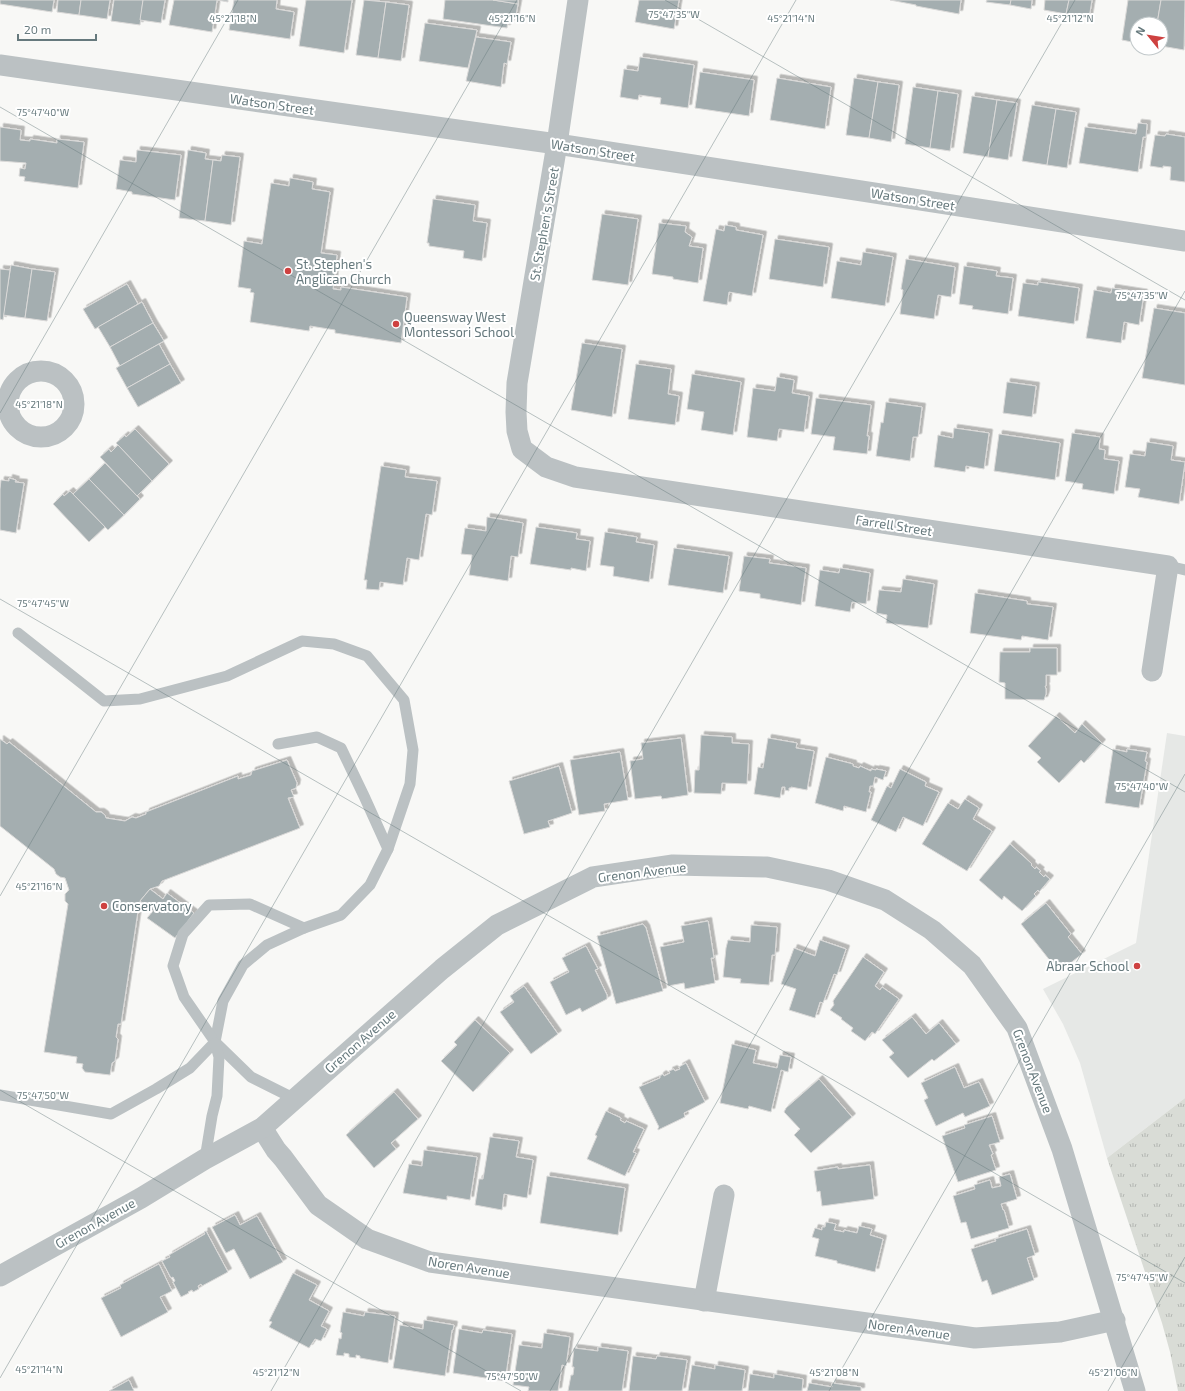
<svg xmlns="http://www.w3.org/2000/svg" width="1185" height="1391" font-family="'Exo 2',sans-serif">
	<defs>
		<pattern id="grass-tufts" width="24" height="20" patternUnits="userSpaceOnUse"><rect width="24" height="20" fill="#d9dcd6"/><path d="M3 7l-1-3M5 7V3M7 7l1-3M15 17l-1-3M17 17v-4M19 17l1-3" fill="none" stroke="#b4b7b3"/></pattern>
		<filter id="shadow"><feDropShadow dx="3.5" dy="-3.5" stdDeviation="0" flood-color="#0004"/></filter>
	</defs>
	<rect width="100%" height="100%" fill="#f8f8f6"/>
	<!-- built -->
	<polygon fill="#e6e8e6" points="1167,733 1185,736 1185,1098 1107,1158 1080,1063 1063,1024 1043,989 1136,943"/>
	<!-- grass -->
	<polygon fill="url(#grass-tufts)" points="1185,1098 1185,1391 1178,1391 1170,1352 1162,1323 1107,1158"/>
	<!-- building -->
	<g fill="#a4aeb0" stroke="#dad9d8" filter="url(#shadow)">
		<polygon points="0,0 54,0 52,12 0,4"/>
		<polygon points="58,0 81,0 79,15 57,12"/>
		<polygon points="81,0 110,0 107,19 79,15"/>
		<polygon points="114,0 143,0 140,25 111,21"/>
		<polygon points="143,0 165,0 161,23 140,20"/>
		<polygon points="174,0 228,0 228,2 217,0 212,32 169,25"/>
		<polygon points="234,0 277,0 276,9 294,12 290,39 229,30"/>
		<polygon points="306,0 352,0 344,53 299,46"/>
		<polygon points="364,0 386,2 378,58 356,55"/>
		<polygon points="445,0 493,0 518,4 515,20 508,19 507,28 443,19"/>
		<polygon points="493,0 518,0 518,4"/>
		<polygon points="639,0 679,0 674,29 635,22"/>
		<polygon points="890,0 961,0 959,14 916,6 916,5"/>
		<polygon points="987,0 1011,0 1010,5 986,2"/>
		<polygon points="1011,0 1032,0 1031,9 1010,5"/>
		<polygon points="1045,0 1069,0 1066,14 1044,10"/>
		<polygon points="1069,0 1092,0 1089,18 1066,14"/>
		<polygon points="1128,0 1161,0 1157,24 1137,24 1137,43 1122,40"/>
		<polygon points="1161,0 1185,0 1184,50 1161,46 1161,24 1157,24"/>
		<polygon points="386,2 409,5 401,61 378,58"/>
		<polygon points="425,23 477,30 468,68 419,61"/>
		<polygon points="476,37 511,42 507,64 504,63 501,87 466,81"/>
		<polygon points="640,57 694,65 688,108 660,104 661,98 639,95 638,100 620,97 624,69 638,71"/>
		<polygon points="700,72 754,80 749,116 695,108"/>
		<polygon points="777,78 831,87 825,129 770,120"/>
		<polygon points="854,78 878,82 869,138 846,135"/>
		<polygon points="878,82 899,85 891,142 869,138"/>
		<polygon points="913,87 938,91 930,148 905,144"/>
		<polygon points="938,91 958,94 950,151 930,148"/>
		<polygon points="972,96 997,100 988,157 963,153"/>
		<polygon points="997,100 1017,103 1008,160 988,157"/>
		<polygon points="1032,105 1056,109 1047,165 1022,161"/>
		<polygon points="1056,109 1076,112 1067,168 1047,165"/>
		<polygon points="1138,123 1147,124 1146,137 1143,137 1138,172 1079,163 1085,127 1136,134"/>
		<polygon points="0,127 21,130 20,140 30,141 30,139 57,143 57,139 84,142 78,188 24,181 25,177 19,176 20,168 25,169 26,163 0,161"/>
		<polygon points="1166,134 1185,137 1185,182 1170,180 1171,167 1163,166 1163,168 1150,166 1155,135 1165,136"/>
		<polygon points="137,150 181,155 175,200 132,194 132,192 116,189 120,160 136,162"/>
		<polygon points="188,150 206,153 205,159 213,160 205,221 179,218"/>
		<polygon points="222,155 240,157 231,225 205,221 213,160 221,161"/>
		<polygon points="290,178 313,182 312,189 330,192 321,253 337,255 333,289 341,290 341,287 407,297 401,343 335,333 335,330 310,326 309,331 250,322 254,293 250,292 251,289 238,287 244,241 262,244 271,183 289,186"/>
		<polygon points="433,199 475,205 473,221 487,223 482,261 463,258 464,251 429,246 429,243 427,243"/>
		<polygon points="602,214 638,219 628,285 592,280"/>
		<polygon points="659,223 686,226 685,232 692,237 689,246 703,248 698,283 673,279 673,277 652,274"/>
		<polygon points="725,225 736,227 736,230 763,235 752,296 729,292 727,305 703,301 716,229 724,231"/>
		<polygon points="775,239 829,247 823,287 769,279"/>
		<polygon points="863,252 893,257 885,306 831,298 837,261 861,265"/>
		<polygon points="906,259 955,267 951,297 938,295 934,319 900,314 903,290 901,289"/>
		<polygon points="11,265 32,269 25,318 3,315"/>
		<polygon points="964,266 997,271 996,276 1013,278 1008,314 972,309 973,306 959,304"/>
		<polygon points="0,269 10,270 3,320 0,319"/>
		<polygon points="32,269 55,272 47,321 25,318"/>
		<polygon points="1038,282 1079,288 1074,324 1018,316 1023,283 1038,285"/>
		<polygon points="127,284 138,304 95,329 83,309"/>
		<polygon points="1112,288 1144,293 1139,325 1124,322 1121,343 1086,338 1094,290 1111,293"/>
		<polygon points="142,302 153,323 110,347 98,327"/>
		<polygon points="1154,308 1185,313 1185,385 1142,378"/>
		<polygon points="153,323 164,341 120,366 110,347"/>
		<polygon points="582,343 622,349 612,417 571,410"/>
		<polygon points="159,344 170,364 127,388 116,368"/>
		<polygon points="170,364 181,383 138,407 127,388"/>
		<polygon points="636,364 671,369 668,394 679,396 675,425 628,419"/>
		<polygon points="692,374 741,382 733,435 701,430 704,412 687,409"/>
		<polygon points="777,377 794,380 792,393 809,396 804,432 779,429 777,441 747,437 753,388 775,391"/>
		<polygon points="1007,382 1036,386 1032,417 1003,413"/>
		<polygon points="816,398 871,405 867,436 869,436 867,454 833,450 835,437 811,434"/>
		<polygon points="886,402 922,407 918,437 913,437 910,461 876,456 881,422 883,423"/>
		<polygon points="954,428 989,433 984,469 966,466 965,472 934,467 938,435 953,438"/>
		<polygon points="135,429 169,464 152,481 116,443 125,435 126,437"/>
		<polygon points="1072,433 1100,437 1099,449 1105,450 1104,459 1119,461 1114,494 1082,489 1083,484 1065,481"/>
		<polygon points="999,434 1060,443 1055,480 994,471"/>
		<polygon points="1147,442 1173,446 1171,460 1185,462 1179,504 1138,497 1140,489 1125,487 1130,454 1145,456"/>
		<polygon points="118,445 152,481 137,496 100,457 109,449 111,452"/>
		<polygon points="105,463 140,499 124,515 89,479"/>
		<polygon points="381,466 406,470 405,477 437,481 432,515 426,514 419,560 407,558 403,585 380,582 379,590 366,589 367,580 364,580"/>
		<polygon points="9,478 16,480 15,482 24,483 16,533 0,530 0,489 1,480 9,481"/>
		<polygon points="89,479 124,515 108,530 73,494"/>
		<polygon points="70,491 105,527 89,542 53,504 63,494 64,496"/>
		<polygon points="487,517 523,523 518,557 511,556 508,581 469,575 472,555 461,554 465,528 486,531"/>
		<polygon points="536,527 577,533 576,539 590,541 586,571 571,568 571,570 530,564"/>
		<polygon points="605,532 637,537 636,542 654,545 649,582 613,576 614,567 600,565"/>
		<polygon points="674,548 729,556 723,593 668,585"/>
		<polygon points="744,556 770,559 769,563 806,568 801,605 760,598 760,594 739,591"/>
		<polygon points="840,568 870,573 866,604 852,602 850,612 815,606 820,570 839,573"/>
		<polygon points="903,579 934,584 928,628 886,623 887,615 876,613 879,590 901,592"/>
		<polygon points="975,593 1027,601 1027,604 1053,607 1048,640 1022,636 1021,640 970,633"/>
		<polygon points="1030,648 1057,648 1057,675 1046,675 1046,686 1045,686 1046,689 1046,694 1044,700 1005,699 1005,683 999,682 1000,652 1030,652"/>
		<polygon points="1056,716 1075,733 1082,724 1102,743 1084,763 1081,760 1059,783 1037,762 1041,758 1028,746"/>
		<polygon points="701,735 732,737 732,743 749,744 747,784 722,783 721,794 694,793 695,770 699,770"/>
		<polygon points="681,738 688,795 662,799 661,796 635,799 630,761 643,759 641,743"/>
		<polygon points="768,738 797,743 796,748 814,751 807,790 791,787 791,788 789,788 789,791 785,790 785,787 782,787 780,798 754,794 758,767 763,768"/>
		<polygon points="0,739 7,744 9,742 96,812 101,812 105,815 106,818 125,821 132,817 136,818 146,814 146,812 238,776 238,779 251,775 252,771 287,760 297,783 296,788 291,790 294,797 288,798 300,828 162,881 159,886 150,889 140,901 141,907 138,911 121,1024 118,1024 116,1037 118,1039 115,1061 112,1063 110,1075 85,1072 82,1068 83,1064 76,1063 77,1057 44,1052 68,904 65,901 65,894 69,890 65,878 60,877 56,874 54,869 0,826"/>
		<polygon points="1113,749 1127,752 1127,749 1147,752 1145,761 1147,762 1139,808 1105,803"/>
		<polygon points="620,752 628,800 604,804 605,811 579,815 570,760"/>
		<polygon points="826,757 853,764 853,766 859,768 860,766 871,771 871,769 876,770 876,769 886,771 883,780 875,777 873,786 870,786 869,792 871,792 866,812 844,806 843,811 815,803"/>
		<polygon points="559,766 572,813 548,821 550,827 524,834 509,781"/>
		<polygon points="900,769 926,782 925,786 939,792 923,826 903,817 896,832 871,820 887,786 891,788"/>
		<polygon points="965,799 979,808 973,819 992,831 967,871 922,844 948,803 958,809"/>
		<polygon points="1010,844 1032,864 1031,865 1035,869 1036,867 1041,871 1039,872 1044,877 1045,875 1050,879 1039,892 1038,890 1034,894 1036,896 1022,911 1004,896 1002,900 979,880"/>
		<polygon points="150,889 163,899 167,893 194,913 175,938 147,918 153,911 140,901"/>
		<polygon points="1046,903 1071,934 1068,937 1082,954 1059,972 1021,924"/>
		<polygon points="708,921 714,958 711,958 715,983 685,989 684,983 668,986 660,947 684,942 681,926"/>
		<polygon points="643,924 646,928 663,991 616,1004 597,936"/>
		<polygon points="751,925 777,927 775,955 772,955 769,985 740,983 741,979 723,977 726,948 728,940 750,942"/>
		<polygon points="820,940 846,949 837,975 834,974 823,1003 820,1002 815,1018 789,1010 796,989 781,984 794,948 815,956"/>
		<polygon points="586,946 598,969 595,970 607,995 607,999 582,1012 580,1008 566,1015 550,982 569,972 562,958"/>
		<polygon points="863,957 884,972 875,986 880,990 882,987 899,999 875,1034 872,1032 865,1041 851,1031 853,1028 841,1019 842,1018 830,1010 834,1005 833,1001"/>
		<polygon points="524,986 558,1034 531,1054 500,1012 514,1002 510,996"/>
		<polygon points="912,1017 926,1034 939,1023 956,1044 934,1061 932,1059 908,1078 889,1057 894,1053 882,1040"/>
		<polygon points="475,1020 510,1053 473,1092 441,1061 457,1045 454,1042"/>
		<polygon points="732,1044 756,1050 753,1063 777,1068 780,1055 791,1057 788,1072 781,1070 771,1112 749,1106 748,1109 720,1103"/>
		<polygon points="686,1063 705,1102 684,1113 685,1117 658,1130 658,1128 659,1127 639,1087 660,1078 660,1076 663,1074 664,1076 670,1073 669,1071 674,1069 675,1071 680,1069 679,1067"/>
		<polygon points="955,1067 964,1088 979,1082 990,1106 965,1117 963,1113 936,1126 924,1100 928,1098 921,1083"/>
		<polygon points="819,1079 852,1117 811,1153 794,1135 800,1129 784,1112 786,1108"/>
		<polygon points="394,1092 418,1119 391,1143 396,1149 374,1168 346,1135"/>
		<polygon points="606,1111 621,1118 620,1120 625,1123 626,1121 644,1129 633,1152 636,1153 625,1176 587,1159 597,1136 595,1135"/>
		<polygon points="992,1116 1000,1142 989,1145 993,1154 991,1155 996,1170 958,1182 942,1136 965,1128 964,1125"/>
		<polygon points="490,1137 519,1141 516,1157 533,1160 527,1198 504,1194 502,1210 475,1205 479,1179 483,1179"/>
		<polygon points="424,1150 477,1157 470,1200 447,1196 447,1200 403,1193 409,1164 422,1166"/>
		<polygon points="870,1165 874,1199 822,1206 820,1191 817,1192 814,1171 838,1167 838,1169"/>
		<polygon points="1010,1174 1017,1199 1001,1204 1003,1210 1004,1210 1009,1228 971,1239 966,1222 961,1223 953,1196 975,1189 974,1185 990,1180 992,1188 1001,1186 999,1177"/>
		<polygon points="547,1176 625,1188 618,1235 540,1223"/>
		<polygon points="235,1215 240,1225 257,1216 283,1262 250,1279 234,1249 226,1253 212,1227"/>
		<polygon points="826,1222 836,1224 834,1230 844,1232 844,1230 857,1233 859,1226 872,1229 870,1235 883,1239 875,1272 837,1263 837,1261 815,1256 819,1239 812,1237 815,1228 822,1230 822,1227 825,1227"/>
		<polygon points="1027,1229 1035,1255 1027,1258 1034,1280 992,1295 987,1280 982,1282 971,1249 996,1241 995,1239"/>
		<polygon points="206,1231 228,1272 202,1286 201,1284 198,1286 199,1289 193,1292 192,1290 188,1292 189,1293 181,1297 173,1282 175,1281 173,1277 171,1278 162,1261 170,1257 169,1255 205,1234 204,1232"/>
		<polygon points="159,1264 172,1291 160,1297 168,1312 121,1337 101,1298 121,1288 120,1285"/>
		<polygon points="293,1273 317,1285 309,1300 329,1311 321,1326 327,1329 321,1341 315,1339 309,1348 269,1327 272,1322 269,1321"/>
		<polygon points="343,1312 364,1316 365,1312 395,1316 388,1363 360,1358 360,1356 356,1355 356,1358 349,1357 349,1354 344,1353 344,1356 336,1355 339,1338 341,1339 342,1333 340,1332"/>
		<polygon points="424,1320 454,1325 453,1330 452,1330 445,1376 393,1368 400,1325 423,1329"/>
		<polygon points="459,1329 482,1333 483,1330 512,1334 505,1381 453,1373"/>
		<polygon points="544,1333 570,1337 566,1366 562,1365 558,1391 528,1391 529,1387 513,1385 519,1345 542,1348"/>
		<polygon points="598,1347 628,1351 622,1391 568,1391 571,1375 573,1375 574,1367 572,1367 574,1348 598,1351"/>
		<polygon points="633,1356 656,1359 657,1356 687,1360 682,1391 629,1391"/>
		<polygon points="692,1365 715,1369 715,1365 745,1370 742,1391 688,1391"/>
		<polygon points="750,1374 774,1378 774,1374 803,1379 802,1391 748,1391"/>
		<polygon points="129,1380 134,1391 109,1391"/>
		<polygon points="809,1383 832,1387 832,1383 861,1387 861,1391 807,1391"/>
	</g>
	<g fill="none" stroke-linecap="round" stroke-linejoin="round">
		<!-- lane -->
		<g stroke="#bbc1c3" stroke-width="11">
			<polyline points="1168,566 1185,570"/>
			<polyline points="278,744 317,737 341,748 364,796 388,849"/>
			<polyline points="0,1095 111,1114 156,1089 190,1068 215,1042 223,1001 243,965 267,945 304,928 341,915 370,885 388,849 410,784 413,750 404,700 367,656 334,644 302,641 227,676 140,699 104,701 18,633"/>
			<polyline points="295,1099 251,1077 215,1042 184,997 173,966 183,934 209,905 250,904 304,928"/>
			<polyline points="205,1159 212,1116 217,1096 219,1057 215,1043"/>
		</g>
		<!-- street -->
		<g stroke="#bbc1c3" stroke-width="21">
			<polyline points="578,0 557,144 517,383 516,412 517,431 522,449 546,467 575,477 1168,566 1152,671"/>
			<polyline points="0,65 557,144 1185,241"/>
			<circle cx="41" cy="404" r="33"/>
			<polyline points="262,1128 276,1150 283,1158 318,1205 367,1239 430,1262 975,1338 1060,1332 1115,1320"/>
			<polyline points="0,1276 141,1198 205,1159 262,1128 442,969 497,925 593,877 673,865 767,867 828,880 885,900 932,930 972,965 1017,1028 1062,1149 1135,1391"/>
			<polyline points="704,1301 724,1195"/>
		</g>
	</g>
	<!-- ticks -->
	<path fill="none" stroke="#66797d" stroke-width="1" stroke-opacity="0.45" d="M 665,0 L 1185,300M 0,107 L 1185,792M 0,413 L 238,0M 0,599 L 1185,1283M 0,896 L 517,0M 0,1090 L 521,1391M 0,1378 L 796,0M 271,1391 L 1075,0M 550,1391 L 1185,291M 829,1391 L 1185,774M 1108,1391 L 1185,1257"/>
	<!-- markers -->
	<g fill="#ce4140" stroke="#fff" stroke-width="1.5">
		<circle cx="288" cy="271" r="4"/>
		<circle cx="396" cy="324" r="4"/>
		<circle cx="104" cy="906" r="4"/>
		<circle cx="1137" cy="966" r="4"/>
	</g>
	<g text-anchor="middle" stroke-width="4" stroke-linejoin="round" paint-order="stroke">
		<!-- street labels -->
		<g font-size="13" fill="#66797d" stroke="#fff">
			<text transform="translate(272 104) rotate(8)" y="5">Watson Street</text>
			<text transform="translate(593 150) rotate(9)" y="5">Watson Street</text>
			<text transform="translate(913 199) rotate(9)" y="5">Watson Street</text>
			<text transform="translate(544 224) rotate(-80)" y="5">St. Stephen's Street</text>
			<text transform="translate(894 525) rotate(9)" y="5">Farrell Street</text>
			<text transform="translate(642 872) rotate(-7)" y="5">Grenon Avenue</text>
			<text transform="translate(360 1041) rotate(-41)" y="5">Grenon Avenue</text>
			<text transform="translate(1033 1071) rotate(69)" y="5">Grenon Avenue</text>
			<text transform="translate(95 1223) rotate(-29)" y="5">Grenon Avenue</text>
			<text transform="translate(469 1267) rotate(9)" y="5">Noren Avenue</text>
			<text transform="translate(909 1329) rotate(8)" y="5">Noren Avenue</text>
		</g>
		<!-- poi labels -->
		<g font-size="13" fill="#66797d" stroke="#fff" text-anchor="start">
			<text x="296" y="269">St. Stephen's<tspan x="296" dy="15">Anglican Church</tspan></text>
			<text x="404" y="322">Queensway West<tspan x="404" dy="15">Montessori School</tspan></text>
			<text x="112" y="911">Conservatory</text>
			<text x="1129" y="971" text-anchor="end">Abraar School</text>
		</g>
	</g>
	<g font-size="10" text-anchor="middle" fill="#66797d" stroke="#fff" stroke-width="4" stroke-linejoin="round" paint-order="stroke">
		<text x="674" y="18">75°47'35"W</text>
		<text x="233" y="22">45°21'18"N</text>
		<text x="512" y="22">45°21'16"N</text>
		<text x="791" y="22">45°21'14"N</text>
		<text x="1070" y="22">45°21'12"N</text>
		<text x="43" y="116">75°47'40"W</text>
		<text x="1142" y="299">75°47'35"W</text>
		<text x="39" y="408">45°21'18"N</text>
		<text x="43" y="607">75°47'45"W</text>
		<text x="1142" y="790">75°47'40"W</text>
		<text x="39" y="890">45°21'16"N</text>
		<text x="43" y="1099">75°47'50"W</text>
		<text x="1142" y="1281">75°47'45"W</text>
		<text x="39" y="1373">45°21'14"N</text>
		<text x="276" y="1376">45°21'12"N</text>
		<text x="834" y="1376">45°21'08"N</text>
		<text x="1113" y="1376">45°21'06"N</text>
		<text x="512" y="1380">75°47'50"W</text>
	</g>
	<!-- north arrow -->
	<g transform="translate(1149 36) rotate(300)"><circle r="19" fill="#ffffff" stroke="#c2c9cb"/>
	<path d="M0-3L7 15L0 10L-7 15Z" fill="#ce4140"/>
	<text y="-6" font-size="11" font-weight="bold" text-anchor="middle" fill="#66797d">N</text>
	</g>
	<!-- scale -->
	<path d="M18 34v6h78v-6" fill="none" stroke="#66797d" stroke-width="2"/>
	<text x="24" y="34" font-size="12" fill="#66797d" stroke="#ffffff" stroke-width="3" paint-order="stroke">20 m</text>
</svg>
